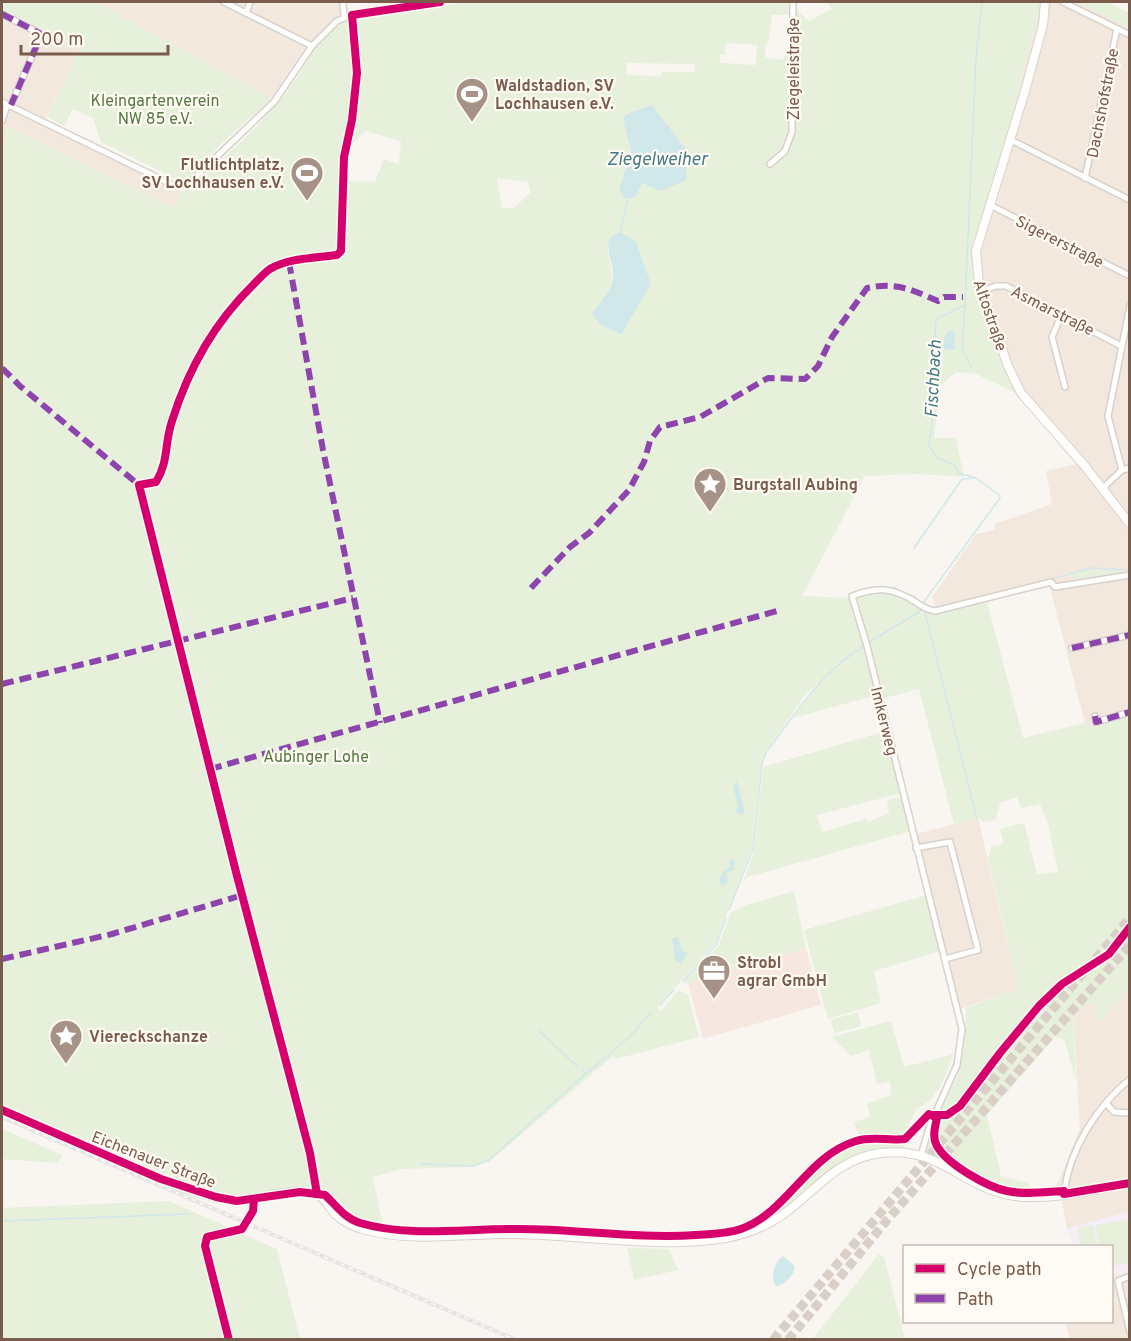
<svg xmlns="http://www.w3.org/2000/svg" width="1131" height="1341" font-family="Overpass,sans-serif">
	<rect width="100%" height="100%" fill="#f9f5f0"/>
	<!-- residential -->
	<g fill="#f2e8de">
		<polygon points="95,2 346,2 347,11 323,29 310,43 272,98"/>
		<polygon points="1042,2 1077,2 1129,28 1129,715 1086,727 1049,584 947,611 937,609 932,597 976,534 995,530 995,524 1052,504 1046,471 1076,464 1016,393 973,272 971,248 995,178"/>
		<polygon points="2,10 80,49 43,124 182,192 172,208 7,126 2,164"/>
		<polygon points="978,818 1018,989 957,1010 912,835"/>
		<polygon points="1129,988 1129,1339 1070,1339 1065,1322 1112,1322 1112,1246 1075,1246 1067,1229 1061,1197 1055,1190 1080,1129 1073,1013 1096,999"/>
	</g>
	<!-- commercial -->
	<polygon fill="#f6e8e1" points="806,948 821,1005 703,1039 688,983"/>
	<!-- education -->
	<polygon fill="#f6eef6" points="1129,1211 1129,1273 1112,1276 1112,1246 1075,1246 1067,1229"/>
	<!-- green -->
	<g fill="#e7f0db" fill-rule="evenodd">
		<polygon points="2,2 95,2 272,98 223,142 189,178 180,181 101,142 93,118 73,109 64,126 47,117 80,49 2,10"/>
		<path d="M 469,2 L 789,2 L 788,15 L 772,15 L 768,43 L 765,45 L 765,57 L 783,60 L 790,40 L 794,8 L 809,21 L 832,9 L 826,2 L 1042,2 L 995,178 L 971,248 L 973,272 L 1016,393 L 976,374 L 956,372 L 940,386 L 934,438 L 956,438 L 964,477 L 919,474 L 865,476 L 802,596 L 851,598 L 877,695 L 793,718 L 818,683 L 805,695 L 765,753 L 761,763 L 752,848 L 715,944 L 657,1007 L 661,1011 L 679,990 L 688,995 L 699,1037 L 616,1059 L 613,1056 L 490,1161 L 472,1167 L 401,1169 L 373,1177 L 383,1226 L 349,1216 L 329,1193 L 315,1189 L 241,1198 L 198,1188 L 2,1104 L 2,164 L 6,126 L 172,207 L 182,192 L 194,186 C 229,152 268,120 296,79 C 306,63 329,21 351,21 L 358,64 L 355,18 ZM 725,43 L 757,45 L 756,65 L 720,63 L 720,55 L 725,55 ZM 627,63 L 694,64 L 695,72 L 662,72 L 660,76 L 627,75 ZM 366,131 L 401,141 L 399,164 L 384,159 L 375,182 L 345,181 L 342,152 ZM 631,151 L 643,183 L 635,197 L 619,189 ZM 497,178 L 528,182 L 531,192 L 514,208 L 502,208 ZM 636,242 L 651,284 L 621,335 L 592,314 C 614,285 615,283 607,248 Z"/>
		<polygon points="1077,2 1108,2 1129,13 1129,28"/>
		<polygon points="1092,570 1125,572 1074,579 1072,574"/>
		<path d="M 892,591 L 931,615 L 987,602 L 1023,738 L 1085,723 L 1086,727 L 1129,715 L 1129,757 L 1127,758 L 1130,767 L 1129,988 L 1102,1019 L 1096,1020 L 1094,1018 L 1096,1000 L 1073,1013 L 1076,1081 L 1064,1039 L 1055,1037 L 987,1115 L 1001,1176 L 1028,1183 L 1031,1188 L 1025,1192 C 989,1189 960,1168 928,1154 C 923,1125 947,1102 957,1077 C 965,1055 965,1031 966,1008 L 1018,989 L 988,857 L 992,846 L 1004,844 L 1000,829 L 1024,823 L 1037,874 L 1058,872 L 1048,824 L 1040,804 L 1021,808 L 1017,797 L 1000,803 L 995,820 L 984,822 L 978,818 L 954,824 L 919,689 L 881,699 L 855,597 L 858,595 Z"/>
		<polygon points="886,731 902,793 817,815 822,832 866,819 868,822 889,813 887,800 899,797 903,799 911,831 748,877 743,883 754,850 763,767"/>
		<polygon points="794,891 806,948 684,984 685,980 718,946 731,912 746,905"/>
		<polygon points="927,895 941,951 874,971 881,1003 828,1019 804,930"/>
		<polygon points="858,1012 862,1026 834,1033 831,1020"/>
		<polygon points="891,1021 904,1067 954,1054 941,1086 929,1101 916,1110 904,1134 860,1139 854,1122 870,1117 867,1104 891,1095 890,1081 877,1084 869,1050 851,1056 832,1037"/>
		<polygon points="2,1129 62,1155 58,1163 2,1159"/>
		<path d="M 878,1140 L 905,1142 L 903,1150 C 880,1153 856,1153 836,1166 C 808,1184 787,1219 754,1226 L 780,1207 L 799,1184 L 832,1155 L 857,1143 Z"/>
		<polygon points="169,1201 277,1249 300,1339 2,1339 2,1208"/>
		<polygon points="1129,1219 1129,1263 1112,1266 1112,1246 1099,1246 1095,1225"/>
		<polygon points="1093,1225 1097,1246 1081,1246 1077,1228"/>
		<polygon points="627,1248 669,1249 678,1270 634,1280"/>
		<polygon points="879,1254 884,1257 905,1339 813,1339"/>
	</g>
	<!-- water -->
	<g fill="#d0e8ea">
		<polygon points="652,105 688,152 686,180 661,191 643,183 635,197 625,199 619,189 631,151 623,119 627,114"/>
		<path d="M 620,232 L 636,242 L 651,284 L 621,335 L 600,324 L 592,314 C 600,303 613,289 613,275 C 613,261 605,252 610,237 Z"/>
		<polygon points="949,330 954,330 955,350 944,349 944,339"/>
		<polygon points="737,781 745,812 742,815 735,812 738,806 733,785"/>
		<polygon points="732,860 735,861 734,870 726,873 728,883 721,886 719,879 725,870 730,867 729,862"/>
		<polygon points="674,937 678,937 683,951 687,952 682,964 675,960 672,939"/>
		<path d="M 783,1256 L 795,1266 C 794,1275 785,1285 776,1286 C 770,1277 774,1262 783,1256 Z"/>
	</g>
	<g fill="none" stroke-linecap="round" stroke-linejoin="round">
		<!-- stream -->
		<g stroke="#d0e8ea" stroke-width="1.5">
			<polyline points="620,232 628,200"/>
			<polyline points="965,307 962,348 971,367"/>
			<polyline points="914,548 962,479 973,478"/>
			<polyline points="1048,580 1091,568 1130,570"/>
			<polyline points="893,587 923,604"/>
			<polyline points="923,603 1000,498 999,495 976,478 959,473 955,465 937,458 929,446 933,413 936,319 965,305 976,58 982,2"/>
			<polyline points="932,608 994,594"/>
			<polyline points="924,609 977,819"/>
			<polyline points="869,642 924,609"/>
			<path d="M 729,910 L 753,849 L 762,763 L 766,753 C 798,710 818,675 865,645"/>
			<polyline points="683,981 716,945 726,918"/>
			<polyline points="660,1005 674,990"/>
			<polyline points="538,1030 578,1067"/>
			<polyline points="581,1069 586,1074"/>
			<polyline points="574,1084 629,1037 651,1013"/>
			<polyline points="420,1164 473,1166 489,1160 572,1086"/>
			<polyline points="2,1221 189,1214"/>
		</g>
		<!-- highway-tunnel -->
		<g stroke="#d9cfc7" stroke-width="9" stroke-dasharray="9 4.5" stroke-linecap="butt">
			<polyline points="773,1340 1130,918"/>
			<polyline points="788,1340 888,1219 1130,945"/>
		</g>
		<!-- street casing -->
		<g stroke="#d7d1cb" stroke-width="8">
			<g id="street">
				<polyline points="224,2 312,46"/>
				<polyline points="343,2 344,17"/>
				<polyline points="1063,2 1130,35"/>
				<polyline points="246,13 250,2"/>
				<polyline points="2,14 39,33 36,47 11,105"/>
				<polyline points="2,102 173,185 187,185 274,102 312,46 337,21 352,15 440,2"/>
				<polyline points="2,121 7,105"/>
				<polyline points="1011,140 1130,200"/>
				<polyline points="770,164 785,151 792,132 793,2"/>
				<polyline points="1085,178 1117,29"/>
				<polyline points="990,205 1130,276"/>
				<polyline points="982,291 996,286 1006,286 1121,346"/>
				<polyline points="1062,314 1052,337 1065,387"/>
				<polyline points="1122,470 1108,416 1130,306"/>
				<polyline points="1103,488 1122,470 1130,468"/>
				<polyline points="1072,648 1130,635"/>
				<polyline points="1095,716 1096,722 1130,712"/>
				<polyline points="916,848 950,842 978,950 945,959"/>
				<polyline points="1106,1103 1114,1112 1130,1113"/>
				<path d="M 921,1155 L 930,1125 L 957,1065 L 962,1029 L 867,646 L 852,596 C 877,587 891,587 914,601 C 921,606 927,610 935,611 L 1051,582 L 1055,587 L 1130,575"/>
				<path d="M 1064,1194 C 1069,1150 1096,1107 1130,1079"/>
				<polyline points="1130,1276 1118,1281 1130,1332"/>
			</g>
		</g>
		<!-- secondary casing -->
		<g stroke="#d9d2cb" stroke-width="10">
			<g id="secondary">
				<polyline points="1045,2 1043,25 1025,91 976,251 979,284 1008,366 1021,393 1084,465 1130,524"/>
				<path d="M 2,1110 C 42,1128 82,1145 123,1163 C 154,1176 186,1191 219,1198 C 251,1205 287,1186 314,1193 C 324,1196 328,1206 335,1214 C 344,1223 354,1227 366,1230 C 416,1243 465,1233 516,1234 C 586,1235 656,1249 726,1238 C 745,1234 765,1227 781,1216 C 815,1192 837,1158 881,1153 C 939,1147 957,1182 1004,1194 C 1040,1203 1094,1190 1130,1183"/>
			</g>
		</g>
		<!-- street -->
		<use href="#street" stroke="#fefefd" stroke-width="5"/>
		<!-- secondary -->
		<use href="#secondary" stroke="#fefefd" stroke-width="8"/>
		<!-- rail casing -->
		<g stroke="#e6e3e7" stroke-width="4">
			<polyline id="rail" points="2,1117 516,1340"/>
		</g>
		<!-- rail -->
		<use href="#rail" stroke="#fffaf3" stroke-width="1.5" stroke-dasharray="4.5" stroke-linecap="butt"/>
		<!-- quiet -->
		<g stroke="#8e44ad" stroke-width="6" stroke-dasharray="12 6" stroke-linecap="butt">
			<polyline points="2,14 39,33 36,47 11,105"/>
			<polyline points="289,262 323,450 380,723"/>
			<polyline points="2,368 20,386 139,485 140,490"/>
			<path d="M 531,588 L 570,547 L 589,533 L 629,490 L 644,462 L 650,441 L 660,427 L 700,417 L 768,378 L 805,379 L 818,366 L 832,337 L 867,288 C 897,282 910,289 938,301 L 944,297 L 963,297"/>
			<polyline points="1072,648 1130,635"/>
			<polyline points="2,684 353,598"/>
			<polyline points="1095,716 1096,722 1130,712"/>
			<polyline points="210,769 777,611"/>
			<polyline points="2,959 112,934 243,895"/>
		</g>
		<!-- cycleway casing -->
		<g stroke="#fffaf3" stroke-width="11">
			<g id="cycleway">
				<path d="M 2,1110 L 161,1179 L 216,1197 L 237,1201 L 300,1192 L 325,1195 C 336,1205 344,1218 360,1223 C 412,1238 465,1228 519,1229 C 578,1229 637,1239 696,1235 C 711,1234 727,1234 741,1229 C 788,1212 807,1156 856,1141 C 872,1136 889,1141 905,1139 L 929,1114 L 937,1118 C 935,1127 932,1137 937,1146 C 947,1164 987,1187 1007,1191 C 1025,1195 1045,1192 1064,1191 L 1064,1194 L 1130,1183"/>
				<polyline points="934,1115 947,1115 960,1106 1000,1053 1039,1006 1062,984 1109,954 1130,927"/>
				<path d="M 317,1194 L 310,1153 L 236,872 L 139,485 L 156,482 C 169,461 164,445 172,421 C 188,370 214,323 253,285 C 258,280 264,273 270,269 C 288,258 315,258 337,255 L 341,251 L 344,157 L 352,120 L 357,73 L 352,15 L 440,2"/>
				<polyline points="229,1340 205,1246 207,1237 242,1229 253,1211 254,1199"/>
			</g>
		</g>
		<!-- cycleway -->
		<use href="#cycleway" stroke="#d6006c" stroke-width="8"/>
	</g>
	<!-- icons -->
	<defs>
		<g id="stadium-pin" transform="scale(1.725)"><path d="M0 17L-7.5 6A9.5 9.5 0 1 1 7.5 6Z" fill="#a69286" stroke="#fffaf3"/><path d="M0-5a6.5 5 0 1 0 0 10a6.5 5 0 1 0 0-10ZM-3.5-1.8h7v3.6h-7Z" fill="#fff"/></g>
		<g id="sight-pin" transform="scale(1.725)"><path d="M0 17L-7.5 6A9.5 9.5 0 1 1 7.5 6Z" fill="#a69286" stroke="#fffaf3"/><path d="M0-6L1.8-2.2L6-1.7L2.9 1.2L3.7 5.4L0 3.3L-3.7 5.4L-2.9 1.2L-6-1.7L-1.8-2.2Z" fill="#fff"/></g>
		<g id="office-pin" transform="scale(1.725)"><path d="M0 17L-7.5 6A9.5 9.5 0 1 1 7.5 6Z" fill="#a69286" stroke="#fffaf3"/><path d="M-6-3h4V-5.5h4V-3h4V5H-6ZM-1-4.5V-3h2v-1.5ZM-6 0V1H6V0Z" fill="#fff"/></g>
	</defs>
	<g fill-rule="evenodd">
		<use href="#stadium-pin" x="472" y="94"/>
		<use href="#stadium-pin" x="307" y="173"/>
		<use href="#sight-pin" x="710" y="484"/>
		<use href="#office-pin" x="714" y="971"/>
		<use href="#sight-pin" x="66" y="1036"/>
	</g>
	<g text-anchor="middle" stroke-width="4.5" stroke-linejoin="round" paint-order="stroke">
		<!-- street labels -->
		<g font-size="16" fill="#7a5c4d" stroke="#fffaf3">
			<text transform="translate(793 69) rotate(-90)" y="6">Ziegeleistraße</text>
			<text transform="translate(1102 103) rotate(-79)" y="6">Dachshofstraße</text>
			<text transform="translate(1060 241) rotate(27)" y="6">Sigererstraße</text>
			<text transform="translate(1053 310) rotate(27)" y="6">Asmarstraße</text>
			<text transform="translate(991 315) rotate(71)" y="6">Altostraße</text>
			<text transform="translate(885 721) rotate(76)" y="6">Imkerweg</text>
			<text transform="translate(154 1159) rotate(21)" y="6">Eichenauer Straße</text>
		</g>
		<!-- poi labels -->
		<g font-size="16" font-weight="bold" fill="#7a5c4d" stroke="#fffaf3" text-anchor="start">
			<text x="495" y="91">Waldstadion, SV<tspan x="495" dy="18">Lochhausen e.V.</tspan></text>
			<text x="284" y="170" text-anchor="end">Flutlichtplatz,<tspan x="284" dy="18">SV Lochhausen e.V.</tspan></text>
			<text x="733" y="490">Burgstall Aubing</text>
			<text x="737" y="968">Strobl<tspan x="737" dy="18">agrar GmbH</tspan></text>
			<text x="89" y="1042">Viereckschanze</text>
		</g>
		<!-- park labels -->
		<g font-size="16" fill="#537a41" stroke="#fffaf3">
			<text x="155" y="106">Kleingartenverein<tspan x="155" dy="18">NW 85 e.V.</tspan></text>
			<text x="316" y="762">Aubinger Lohe</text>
		</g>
		<!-- water labels -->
		<g font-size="18" font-style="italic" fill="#437c86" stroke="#fffaf3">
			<text x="657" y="165">Ziegelweiher</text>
			<text transform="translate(933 379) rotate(-87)" y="6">Fischbach</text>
		</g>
	</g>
	<!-- border -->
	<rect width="1131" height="1341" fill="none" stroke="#7a5c4d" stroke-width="6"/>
	<!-- legend -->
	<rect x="903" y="1245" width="210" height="78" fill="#fffaf3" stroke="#cabbb1" stroke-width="1.5"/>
	<rect x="915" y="1264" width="30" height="9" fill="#d6006c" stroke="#cabbb1" stroke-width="1.5"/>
	<text x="957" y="1275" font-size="18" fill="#7a5c4d">Cycle path</text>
	<rect x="915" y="1294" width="30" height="9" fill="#8e44ad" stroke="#cabbb1" stroke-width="1.5"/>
	<text x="957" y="1305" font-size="18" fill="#7a5c4d">Path</text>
	<!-- scale -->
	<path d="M21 45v9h147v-9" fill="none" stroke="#7a5c4d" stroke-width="3"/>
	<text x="30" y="45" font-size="18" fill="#7a5c4d" stroke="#fffaf3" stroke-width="4.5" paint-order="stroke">200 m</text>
</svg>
